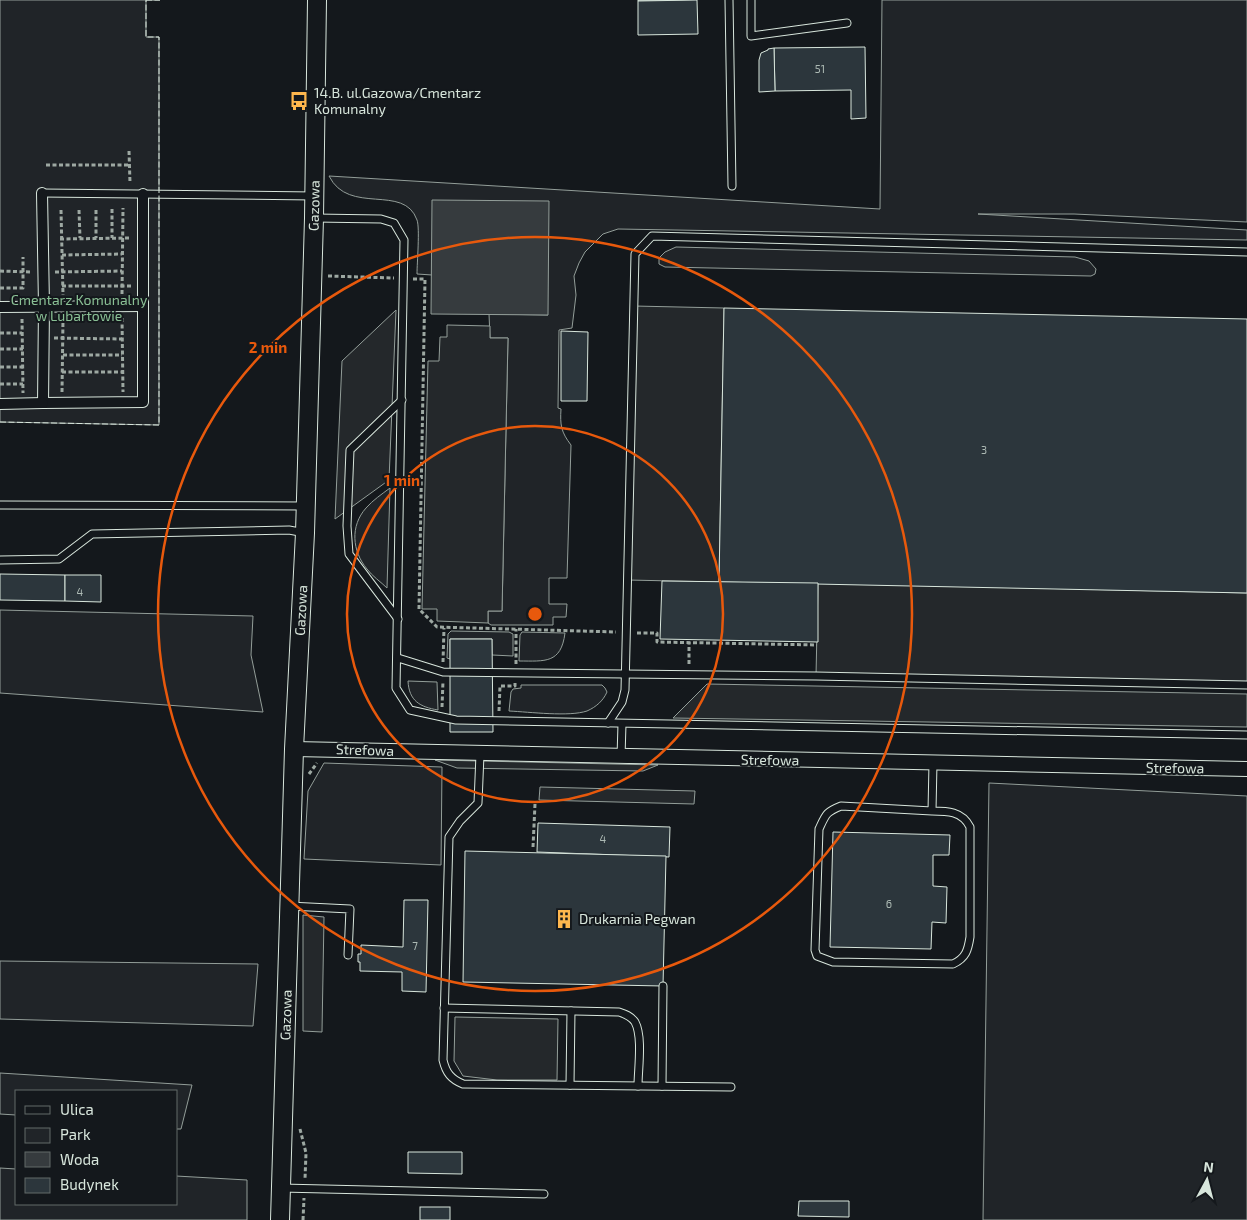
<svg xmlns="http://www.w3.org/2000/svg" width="1247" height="1220" font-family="'Exo 2',sans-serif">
	<rect width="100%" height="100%" fill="#14181c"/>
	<!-- green -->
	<g fill="#202428" stroke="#939e99">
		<polygon points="0,0 160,0 146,0 146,37 159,37 159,425 0,422"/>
		<path d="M 882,0 L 1247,0 L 1247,222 L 1074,214 L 978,214 L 1247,230 L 1247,240 L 618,229 L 603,234 L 585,252 L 579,263 L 574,276 L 576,295 L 572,328 L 559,330 L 558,408 L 561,409 C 560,425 561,432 571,445 L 567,578 L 549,578 L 549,604 L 567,604 L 566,617 L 553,617 L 553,625 L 491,625 L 488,623 L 488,611 L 502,611 L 508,338 L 490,338 L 489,314 L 548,315 L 433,200 L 432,275 L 417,274 C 417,263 420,228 417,220 C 404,183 349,216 329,176 L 880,209 Z"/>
		<polygon points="676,247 1075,257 1089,261 1096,269 1095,274 1091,276 665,267 659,264 659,258 665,252"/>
		<path d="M 390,488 L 387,588 C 381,582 372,576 367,569 C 352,551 350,526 366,508 C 373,500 382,494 390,488 Z"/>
		<polygon points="0,610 253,616 251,655 263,712 0,693"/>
		<polygon points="451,631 509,632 513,634 513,656 492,655 492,639 450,639 450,659 447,658 448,634"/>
		<path d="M 522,632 L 565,633 C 561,664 545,661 519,661 L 520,635 Z"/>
		<path d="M 408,681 L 437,682 L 438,710 C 420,707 409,701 408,681 Z"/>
		<path d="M 521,685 L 602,685 L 605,688 L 607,692 C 603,701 596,707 587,711 C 569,717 530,712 509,711 L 511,692 L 513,689 L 521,688 Z"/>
		<polygon points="324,763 442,767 441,865 304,859 308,791"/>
		<polygon points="989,783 1247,796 1247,1220 983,1220"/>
		<polygon points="0,961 258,964 253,1026 0,1019"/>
		<polygon points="0,1073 192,1085 181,1129 176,1129 176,1091 16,1091 16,1115 0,1114"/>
		<polygon points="0,1168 16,1169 16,1204 176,1204 176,1176 247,1180 247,1220 0,1220"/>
	</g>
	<!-- parking -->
	<g fill="#24282b" stroke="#939e99">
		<polygon points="634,306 724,308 719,582 628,580"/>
		<polygon points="396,310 389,480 335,519 342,361"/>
		<polygon points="447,325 490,326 490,338 508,338 502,611 488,611 488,623 437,621 437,609 422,609 428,361 439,361 440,337 447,337"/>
		<polygon points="818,583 1247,593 1247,685 816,676"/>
		<polygon points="707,684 1247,694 1247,727 673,718"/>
		<polygon points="435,760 658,765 643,771 457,768"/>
		<polygon points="540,787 695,791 694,804 539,800"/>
		<polygon points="303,915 324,917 322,1032 303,1031"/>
		<polygon points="455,1017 558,1019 557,1080 497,1080 463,1076 454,1061"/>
	</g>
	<!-- water -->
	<polygon fill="#363b3e" stroke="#939e99" points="432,200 549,201 548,315 431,314"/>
	<!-- building -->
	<g fill="#2c363c" stroke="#d8e6dc">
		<polygon points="638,0 697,0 638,1"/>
		<polygon points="697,0 698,34 638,35 638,1"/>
		<polygon points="865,47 866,118 851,119 851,90 775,91 774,48"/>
		<polygon points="774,48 775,91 759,92 759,60 761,53 768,50 768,49"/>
		<polygon points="724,308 1247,319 1247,593 719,582"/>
		<polygon points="561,331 588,332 587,401 561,401"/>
		<polygon points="0,574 65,575 65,601 0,600"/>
		<polygon points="65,575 101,575 101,602 65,601"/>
		<polygon points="662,581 818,583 818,642 660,639"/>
		<polygon points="450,639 492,639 493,732 450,732"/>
		<polygon points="538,823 670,827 669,857 537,852"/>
		<polygon points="833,832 950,835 949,855 933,855 933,886 947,887 946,923 932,922 931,949 830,947"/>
		<polygon points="465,851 666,856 663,986 463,982"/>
		<polygon points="404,900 428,900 426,992 402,991 402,972 360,971 360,962 358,962 358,954 361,954 361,945 403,947"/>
		<polygon points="408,1152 462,1152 462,1174 408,1173"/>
		<polygon points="799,1201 849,1201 849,1217 798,1216"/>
		<rect x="420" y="1207" width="30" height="13"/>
	</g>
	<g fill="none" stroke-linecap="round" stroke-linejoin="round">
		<!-- service casing -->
		<g stroke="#d8e6dc" stroke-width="9">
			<g id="service">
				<polyline points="729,0 732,186"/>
				<polyline points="751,0 751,36 847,23"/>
				<polyline points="42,193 314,196"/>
				<polyline points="315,218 381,219 394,223 404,240 396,688 410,710 456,720 1247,735"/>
				<polyline points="0,505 305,506"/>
				<polyline points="0,560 59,559 92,534 289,530 305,533"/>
				<polyline points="398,619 349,554 347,526 350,450 402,400"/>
				<polyline points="398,658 443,672 816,676 1247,685"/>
				<polyline points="608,723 622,702 625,690 635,254 652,236 1247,252"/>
				<path d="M 480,754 L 478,803 L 460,821 L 449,837 L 443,1060 C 446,1073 451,1079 463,1084 L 731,1087"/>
				<polyline points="621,757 622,724"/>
				<path d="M 932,811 C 947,811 962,811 970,827 L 970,937 C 968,950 966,958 953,964 L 833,962 L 817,956 L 815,950 L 819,829 C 826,814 826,812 841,806 L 932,811 L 933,763"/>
				<polyline points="289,906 350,909 348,955"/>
				<path d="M 444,1008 L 619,1012 C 625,1014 631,1016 635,1022 C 643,1037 638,1069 638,1086"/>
				<polyline points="570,1085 571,1011"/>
				<polyline points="662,1086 663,986"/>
				<polyline points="281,1188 544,1194"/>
			</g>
		</g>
		<!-- pedestrian casing -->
		<g stroke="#d8e6dc" stroke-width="12">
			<g id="pedestrian">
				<polyline points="42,193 44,306 43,403 143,402 143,194"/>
				<polyline points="0,307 143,306"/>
				<polyline points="0,404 43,403"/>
			</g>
		</g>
		<!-- minor casing -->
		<g stroke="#d8e6dc" stroke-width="16">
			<polyline id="minor" points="294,749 1247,769"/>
		</g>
		<!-- tertiary casing -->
		<g stroke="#d8e6dc" stroke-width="20">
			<g id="tertiary">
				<path id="s1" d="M 280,1220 L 294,749 L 305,533 L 314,218 L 317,0"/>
			</g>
		</g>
		<!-- path -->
		<g stroke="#9da8a2" stroke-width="3" stroke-dasharray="4 2.5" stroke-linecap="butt">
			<polyline points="129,151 130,183"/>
			<polyline points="46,165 130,165"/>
			<polyline points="112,209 112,238"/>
			<polyline points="61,210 63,295"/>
			<polyline points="79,210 80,238"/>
			<polyline points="96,210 96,238"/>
			<polyline points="60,239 131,238"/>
			<polyline points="62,255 122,254"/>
			<polyline points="0,271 31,272"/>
			<polyline points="55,272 122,271"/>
			<polyline points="328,276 394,278"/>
			<polyline points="413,279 425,279 419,609 437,627 616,632"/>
			<polyline points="62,286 132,286"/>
			<polyline points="0,288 23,288 23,257"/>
			<polyline points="122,294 123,208"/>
			<polyline points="122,318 123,392"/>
			<polyline points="22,319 23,393"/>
			<polyline points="0,333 22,333"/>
			<polyline points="54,338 122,339"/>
			<polyline points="0,349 23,349"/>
			<polyline points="63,355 122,355"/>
			<polyline points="0,367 23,367"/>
			<polyline points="62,372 122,372"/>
			<polyline points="0,384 23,384"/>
			<polyline points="62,392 63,319"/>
			<polyline points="637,633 657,633 657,642 817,645"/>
			<polyline points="443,662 444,628"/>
			<polyline points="516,664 516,629"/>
			<polyline points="689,664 689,642"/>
			<polyline points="442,707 443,681"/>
			<polyline points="499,711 500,686 515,686 515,682"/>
			<polyline points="309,774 317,763"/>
			<polyline points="533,847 535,804"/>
			<polyline points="300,1129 306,1153 305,1179"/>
			<polyline points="303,1220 304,1198"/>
		</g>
		<!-- service -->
		<use href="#service" stroke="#14181c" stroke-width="7"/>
		<!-- pedestrian -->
		<use href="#pedestrian" stroke="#14181c" stroke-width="10"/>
		<!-- minor -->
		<use href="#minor" stroke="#14181c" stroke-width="14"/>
		<!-- tertiary -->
		<use href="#tertiary" stroke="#14181c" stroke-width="18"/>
		<!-- fence -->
		<g stroke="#d8e6dc" stroke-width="1" stroke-dasharray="6 2.5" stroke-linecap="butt">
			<polyline points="146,0 160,0"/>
			<polyline points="0,422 159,425 159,37 146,37 146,0"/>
		</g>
	</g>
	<!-- distance rings -->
	<g fill="none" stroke="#e8590c" stroke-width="2.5">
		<circle cx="535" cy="614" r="188"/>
		<circle cx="535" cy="614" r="377"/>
	</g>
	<!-- icons -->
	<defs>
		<g id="bus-bare" transform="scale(1.5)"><path d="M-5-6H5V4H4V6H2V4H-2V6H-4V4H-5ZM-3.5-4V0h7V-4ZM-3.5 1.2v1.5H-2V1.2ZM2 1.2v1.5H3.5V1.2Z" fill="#ffb74d" stroke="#14181c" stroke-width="2.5" paint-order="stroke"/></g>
		<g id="building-bare" transform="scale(1.5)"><path d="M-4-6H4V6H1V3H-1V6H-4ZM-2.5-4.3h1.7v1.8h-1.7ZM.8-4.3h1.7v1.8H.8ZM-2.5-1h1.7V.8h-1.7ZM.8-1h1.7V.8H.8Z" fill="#ffb74d" stroke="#14181c" stroke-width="2.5" paint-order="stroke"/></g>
	</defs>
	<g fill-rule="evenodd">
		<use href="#bus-bare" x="299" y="101"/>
		<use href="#building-bare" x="564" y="919"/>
	</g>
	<g text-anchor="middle" stroke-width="4" stroke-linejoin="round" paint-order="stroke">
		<!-- number labels -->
		<g font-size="11" fill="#adbab4">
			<text x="820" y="73">51</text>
			<text x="984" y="454">3</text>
			<text x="80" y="596">4</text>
			<text x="603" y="843">4</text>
			<text x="889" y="908">6</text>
			<text x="415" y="950">7</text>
		</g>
		<!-- poi labels -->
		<g font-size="14" fill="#d8e6dc" stroke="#14181c" text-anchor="start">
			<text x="314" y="98">14.B. ul.Gazowa/Cmentarz<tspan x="314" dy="16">Komunalny</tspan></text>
			<text x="579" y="924">Drukarnia Pegwan</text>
		</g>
		<!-- street labels -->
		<g font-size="14" fill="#d8e6dc" stroke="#14181c">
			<text dy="5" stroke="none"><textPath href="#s1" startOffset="1015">Gazowa</textPath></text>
			<text dy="5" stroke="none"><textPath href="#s1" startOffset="610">Gazowa</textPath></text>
			<text transform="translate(365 750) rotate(2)" y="5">Strefowa</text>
			<text transform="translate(770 760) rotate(1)" y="5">Strefowa</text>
			<text transform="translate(1175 768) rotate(1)" y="5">Strefowa</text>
			<text dy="5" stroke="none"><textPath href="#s1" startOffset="205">Gazowa</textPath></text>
		</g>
		<!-- park labels -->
		<g font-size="14" fill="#8ac095" stroke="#14181c">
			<text x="79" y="305">Cmentarz Komunalny<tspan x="79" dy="16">w Lubartowie</tspan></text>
		</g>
	</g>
	<circle cx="535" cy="614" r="8" fill="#e8590c" stroke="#14181c" stroke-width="2.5"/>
	<g font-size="15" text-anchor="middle" font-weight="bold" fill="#e8590c" stroke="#14181c" stroke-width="4" stroke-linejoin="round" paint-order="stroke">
		<text x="268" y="353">2 min</text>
		<text x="402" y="486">1 min</text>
	</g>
	<!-- legend -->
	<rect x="15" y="1090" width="162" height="115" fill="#14181c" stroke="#626a69"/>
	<rect x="25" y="1106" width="25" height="8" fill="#14181c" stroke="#626a69"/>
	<text x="60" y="1115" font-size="15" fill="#d8e6dc">Ulica</text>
	<rect x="25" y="1128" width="25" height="15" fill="#202428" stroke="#626a69"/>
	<text x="60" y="1140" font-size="15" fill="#d8e6dc">Park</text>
	<rect x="25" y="1152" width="25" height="15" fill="#363b3e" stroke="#626a69"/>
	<text x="60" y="1165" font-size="15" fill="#d8e6dc">Woda</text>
	<rect x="25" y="1178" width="25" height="15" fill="#2c363c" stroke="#626a69"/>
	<text x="60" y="1190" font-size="15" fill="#d8e6dc">Budynek</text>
	<!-- north arrow -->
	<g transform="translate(1207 1180) rotate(7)" stroke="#14181c" stroke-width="4" paint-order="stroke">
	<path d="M0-4L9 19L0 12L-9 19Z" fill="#d8e6dc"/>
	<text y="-8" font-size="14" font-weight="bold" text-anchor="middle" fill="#d8e6dc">N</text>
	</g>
</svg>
